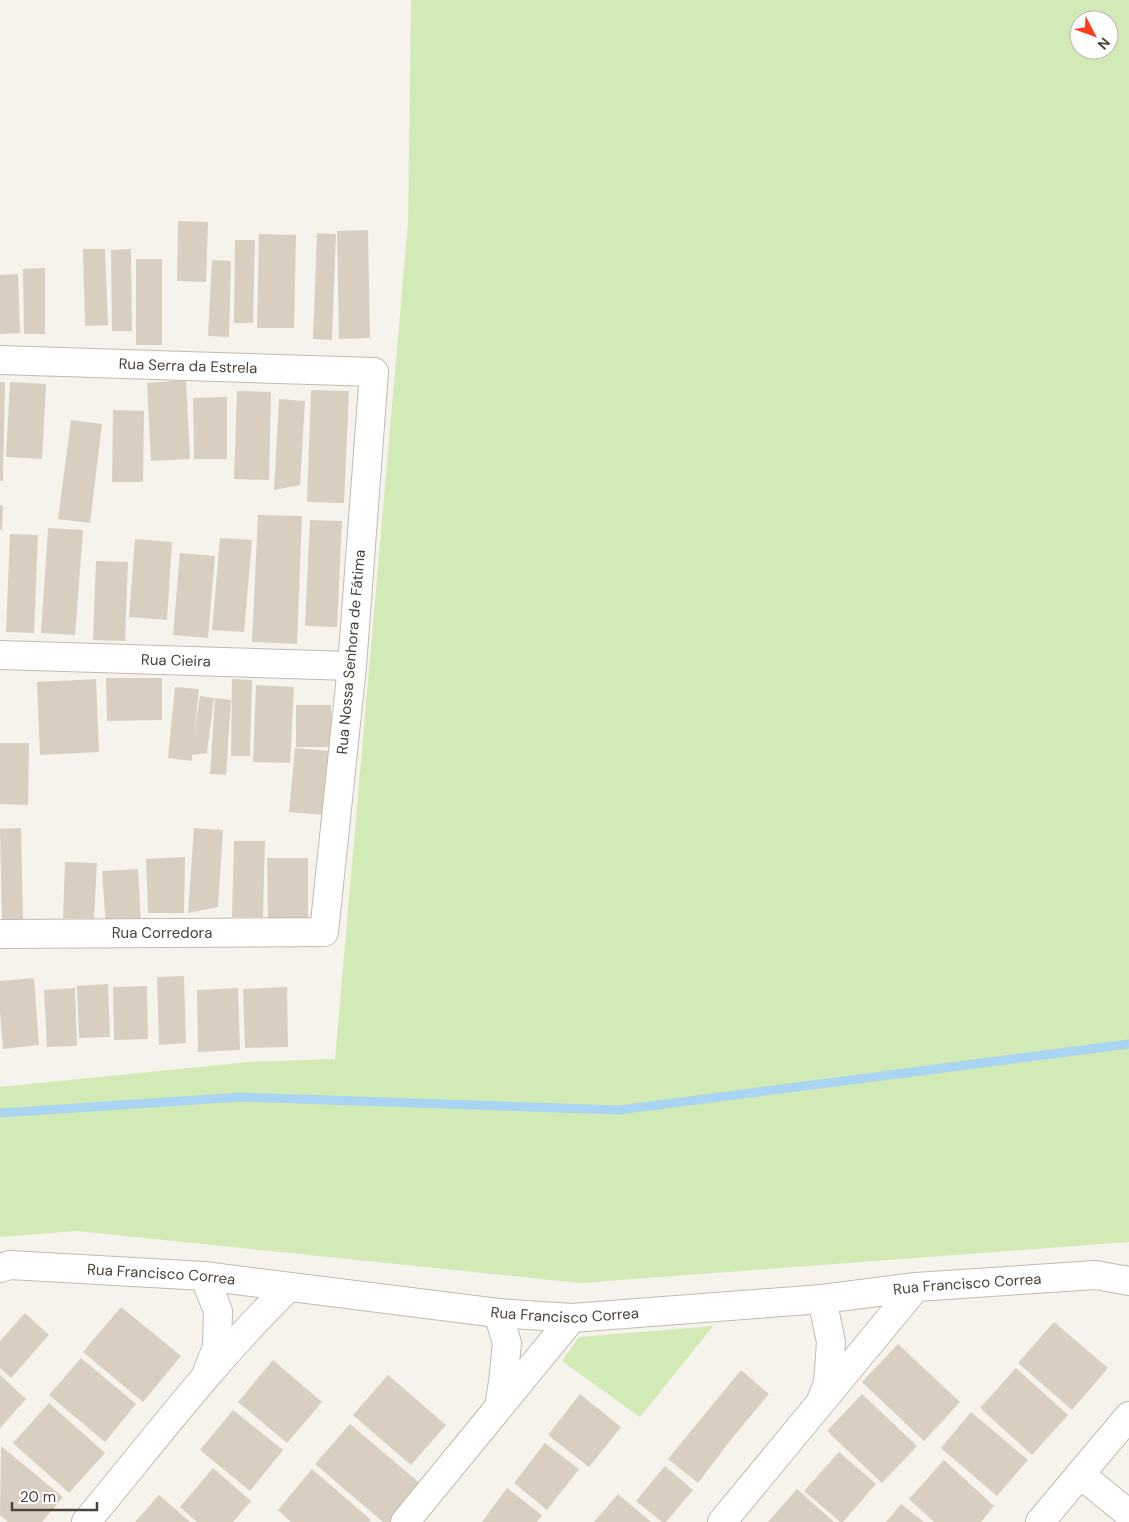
<svg xmlns="http://www.w3.org/2000/svg" width="1129" height="1522" font-family="'DM Sans',sans-serif">
	<rect width="100%" height="100%" fill="#f6f3ec"/>
	<!-- green -->
	<g fill="#d2eab5" fill-rule="evenodd">
		<path d="M 411,0 L 1129,0 L 1129,1242 L 580,1283 L 77,1231 L 0,1237 L 0,1087 L 249,1062 L 335,1059 L 408,223 ZM 1079,20 L 1109,20 L 1109,50 L 1079,50 Z"/>
		<polygon points="713,1326 640,1417 562,1361 579,1337"/>
	</g>
	<g fill="none" stroke-linecap="round" stroke-linejoin="round">
		<!-- stream -->
		<polyline stroke="#a9d4f2" stroke-width="9" points="0,1113 241,1097 619,1110 1129,1044"/>
	</g>
	<!-- building -->
	<g fill="#d8cfc1">
		<polygon points="178,221 208,222 206,282 177,281"/>
		<polygon points="368,230 370,338 339,339 337,231"/>
		<polygon points="317,233 336,234 332,340 313,339"/>
		<polygon points="259,234 296,235 294,328 257,328"/>
		<polygon points="235,240 255,240 253,323 234,323"/>
		<polygon points="83,249 105,249 108,325 85,326"/>
		<polygon points="131,249 132,331 112,331 111,250"/>
		<rect x="136" y="259" width="26" height="86"/>
		<polygon points="212,260 231,261 229,337 208,336"/>
		<polygon points="45,268 45,334 24,334 23,269"/>
		<polygon points="18,274 20,333 0,334 0,275"/>
		<polygon points="186,380 190,459 151,461 147,383"/>
		<polygon points="0,382 5,382 3,481 0,481"/>
		<polygon points="10,382 46,384 42,459 6,457"/>
		<polygon points="311,390 349,391 344,503 307,502"/>
		<polygon points="237,391 271,392 269,480 234,479"/>
		<polygon points="227,397 227,459 194,459 193,398"/>
		<polygon points="279,399 305,401 300,485 274,490"/>
		<polygon points="113,410 144,411 143,482 112,482"/>
		<polygon points="71,420 102,424 90,523 58,519"/>
		<polygon points="0,505 3,505 2,530 0,530"/>
		<polygon points="258,515 302,516 297,644 252,642"/>
		<polygon points="310,520 342,521 337,627 305,626"/>
		<polygon points="48,528 83,530 75,635 41,633"/>
		<polygon points="10,534 38,535 34,633 6,632"/>
		<polygon points="220,538 252,540 244,632 212,630"/>
		<polygon points="135,539 172,542 167,620 129,617"/>
		<polygon points="180,553 215,556 208,638 173,635"/>
		<polygon points="96,561 128,562 125,641 93,640"/>
		<polygon points="106,678 162,678 162,720 107,721"/>
		<polygon points="96,679 99,752 40,755 37,682"/>
		<polygon points="232,679 252,680 250,756 231,756"/>
		<polygon points="256,685 294,687 290,763 253,762"/>
		<polygon points="175,687 199,689 194,735 200,696 214,698 207,753 192,755 192,761 168,758"/>
		<polygon points="215,698 231,700 226,775 210,774"/>
		<polygon points="296,705 331,705 332,747 296,747"/>
		<polygon points="0,743 29,743 28,805 0,804"/>
		<polygon points="295,748 329,751 324,815 289,812"/>
		<polygon points="21,828 23,921 2,921 0,829"/>
		<polygon points="194,828 223,830 218,907 188,913"/>
		<polygon points="234,841 265,841 263,917 232,917"/>
		<polygon points="185,857 184,913 148,913 146,859"/>
		<polygon points="267,858 308,858 308,921 268,922"/>
		<polygon points="65,862 97,863 94,919 63,918"/>
		<polygon points="138,869 141,925 106,927 102,871"/>
		<polygon points="184,976 186,1043 159,1045 157,977"/>
		<polygon points="34,978 39,1045 3,1049 0,1012 0,981"/>
		<polygon points="108,984 110,1037 79,1038 77,986"/>
		<polygon points="147,986 148,1039 114,1040 113,987"/>
		<polygon points="287,987 288,1047 245,1048 243,989"/>
		<polygon points="75,988 77,1046 47,1047 44,990"/>
		<polygon points="238,988 240,1050 198,1052 197,990"/>
		<polygon points="121,1307 181,1356 143,1402 83,1352"/>
		<polygon points="25,1313 49,1335 11,1378 0,1368 0,1341"/>
		<polygon points="1054,1322 1108,1368 1072,1410 1018,1363"/>
		<polygon points="898,1344 960,1402 924,1441 862,1382"/>
		<polygon points="81,1358 136,1404 105,1442 49,1395"/>
		<polygon points="273,1360 322,1402 287,1443 238,1402"/>
		<polygon points="1016,1368 1068,1415 1032,1455 980,1408"/>
		<polygon points="741,1370 769,1394 733,1437 698,1483 668,1459"/>
		<polygon points="0,1375 26,1399 0,1428"/>
		<polygon points="388,1375 446,1425 411,1465 353,1415"/>
		<polygon points="580,1394 621,1427 589,1467 548,1435"/>
		<polygon points="862,1394 917,1446 882,1483 827,1431"/>
		<polygon points="49,1403 105,1453 69,1493 13,1443"/>
		<polygon points="233,1410 283,1450 250,1491 200,1450"/>
		<polygon points="971,1412 1028,1460 997,1496 941,1448"/>
		<polygon points="350,1424 423,1486 393,1522 383,1522 315,1464"/>
		<polygon points="545,1443 579,1469 547,1510 514,1483"/>
		<polygon points="1,1446 63,1497 42,1522 8,1522 0,1515"/>
		<polygon points="839,1452 876,1484 843,1522 840,1522 804,1491"/>
		<polygon points="944,1460 994,1506 981,1522 934,1522 909,1499"/>
		<polygon points="665,1466 693,1490 666,1522 662,1522 636,1501"/>
		<polygon points="213,1468 251,1501 233,1522 197,1522 180,1507"/>
		<polygon points="312,1469 371,1520 369,1522 291,1522 278,1510"/>
		<polygon points="507,1488 542,1515 537,1522 482,1522"/>
		<polygon points="797,1489 834,1522 768,1522"/>
		<polygon points="618,1494 651,1522 594,1522"/>
		<polygon points="159,1495 190,1522 135,1522"/>
		<polygon points="901,1504 924,1522 886,1522"/>
	</g>
	<g fill="none" stroke-linecap="round" stroke-linejoin="round">
		<!-- street casing -->
		<g stroke="#c2bbae" stroke-width="30">
			<g id="street">
				<path id="s1" d="M 0,360 L 374,372 L 352,666 L 324,932 L 0,934"/>
				<path id="s2" d="M 0,655 L 352,666"/>
				<path id="s3" d="M 0,1268 L 10,1265 L 204,1276 L 498,1313 L 572,1318 L 822,1299 L 916,1287 L 1095,1275 L 1129,1281"/>
				<polyline points="204,1276 218,1311 217,1347 207,1372"/>
				<polyline points="498,1313 507,1343 503,1382 499,1407"/>
				<polyline points="822,1398 828,1383 831,1342 822,1299"/>
				<polyline points="1080,1474 1129,1514"/>
				<path d="M 86,1522 C 152,1443 215,1359 289,1287"/>
				<polyline points="405,1522 572,1318"/>
				<polyline points="722,1522 916,1287"/>
				<polyline points="1040,1522 1129,1416"/>
			</g>
		</g>
		<!-- street -->
		<use href="#street" stroke="#fff" stroke-width="28"/>
	</g>
	<g text-anchor="middle" stroke-width="4" stroke-linejoin="round" paint-order="stroke">
		<!-- street labels -->
		<g font-size="15" fill="#4b4439" stroke="#fff">
			<text dy="5" stroke="none"><textPath href="#s1" startOffset="188">Rua Serra da Estrela</textPath></text>
			<text transform="translate(351 652) rotate(-85)" y="5">Rua Nossa Senhora de Fátima</text>
			<text dy="5" stroke="none"><textPath href="#s2" startOffset="176">Rua Cieira</textPath></text>
			<text x="162" y="938">Rua Corredora</text>
			<text dy="5" stroke="none"><textPath href="#s3" startOffset="162">Rua Francisco Correa</textPath></text>
			<text dy="5" stroke="none"><textPath href="#s3" startOffset="972">Rua Francisco Correa</textPath></text>
			<text dy="5" stroke="none"><textPath href="#s3" startOffset="568">Rua Francisco Correa</textPath></text>
		</g>
	</g>
	<!-- north arrow -->
	<g transform="translate(1094 35) rotate(131)"><circle r="24" fill="#ffffff" stroke="#b7b4b0"/>
	<path d="M0-4L9 19L0 12L-9 19Z" fill="#fc3f1d"/>
	<text y="-8" font-size="14" font-weight="bold" text-anchor="middle" fill="#4b4439">N</text>
	</g>
	<!-- scale -->
	<path d="M12 1502v8h85v-8" fill="none" stroke="#4b4439" stroke-width="2.5"/>
	<text x="20" y="1502" font-size="15" fill="#4b4439" stroke="#ffffff" stroke-width="4" paint-order="stroke">20 m</text>
</svg>
